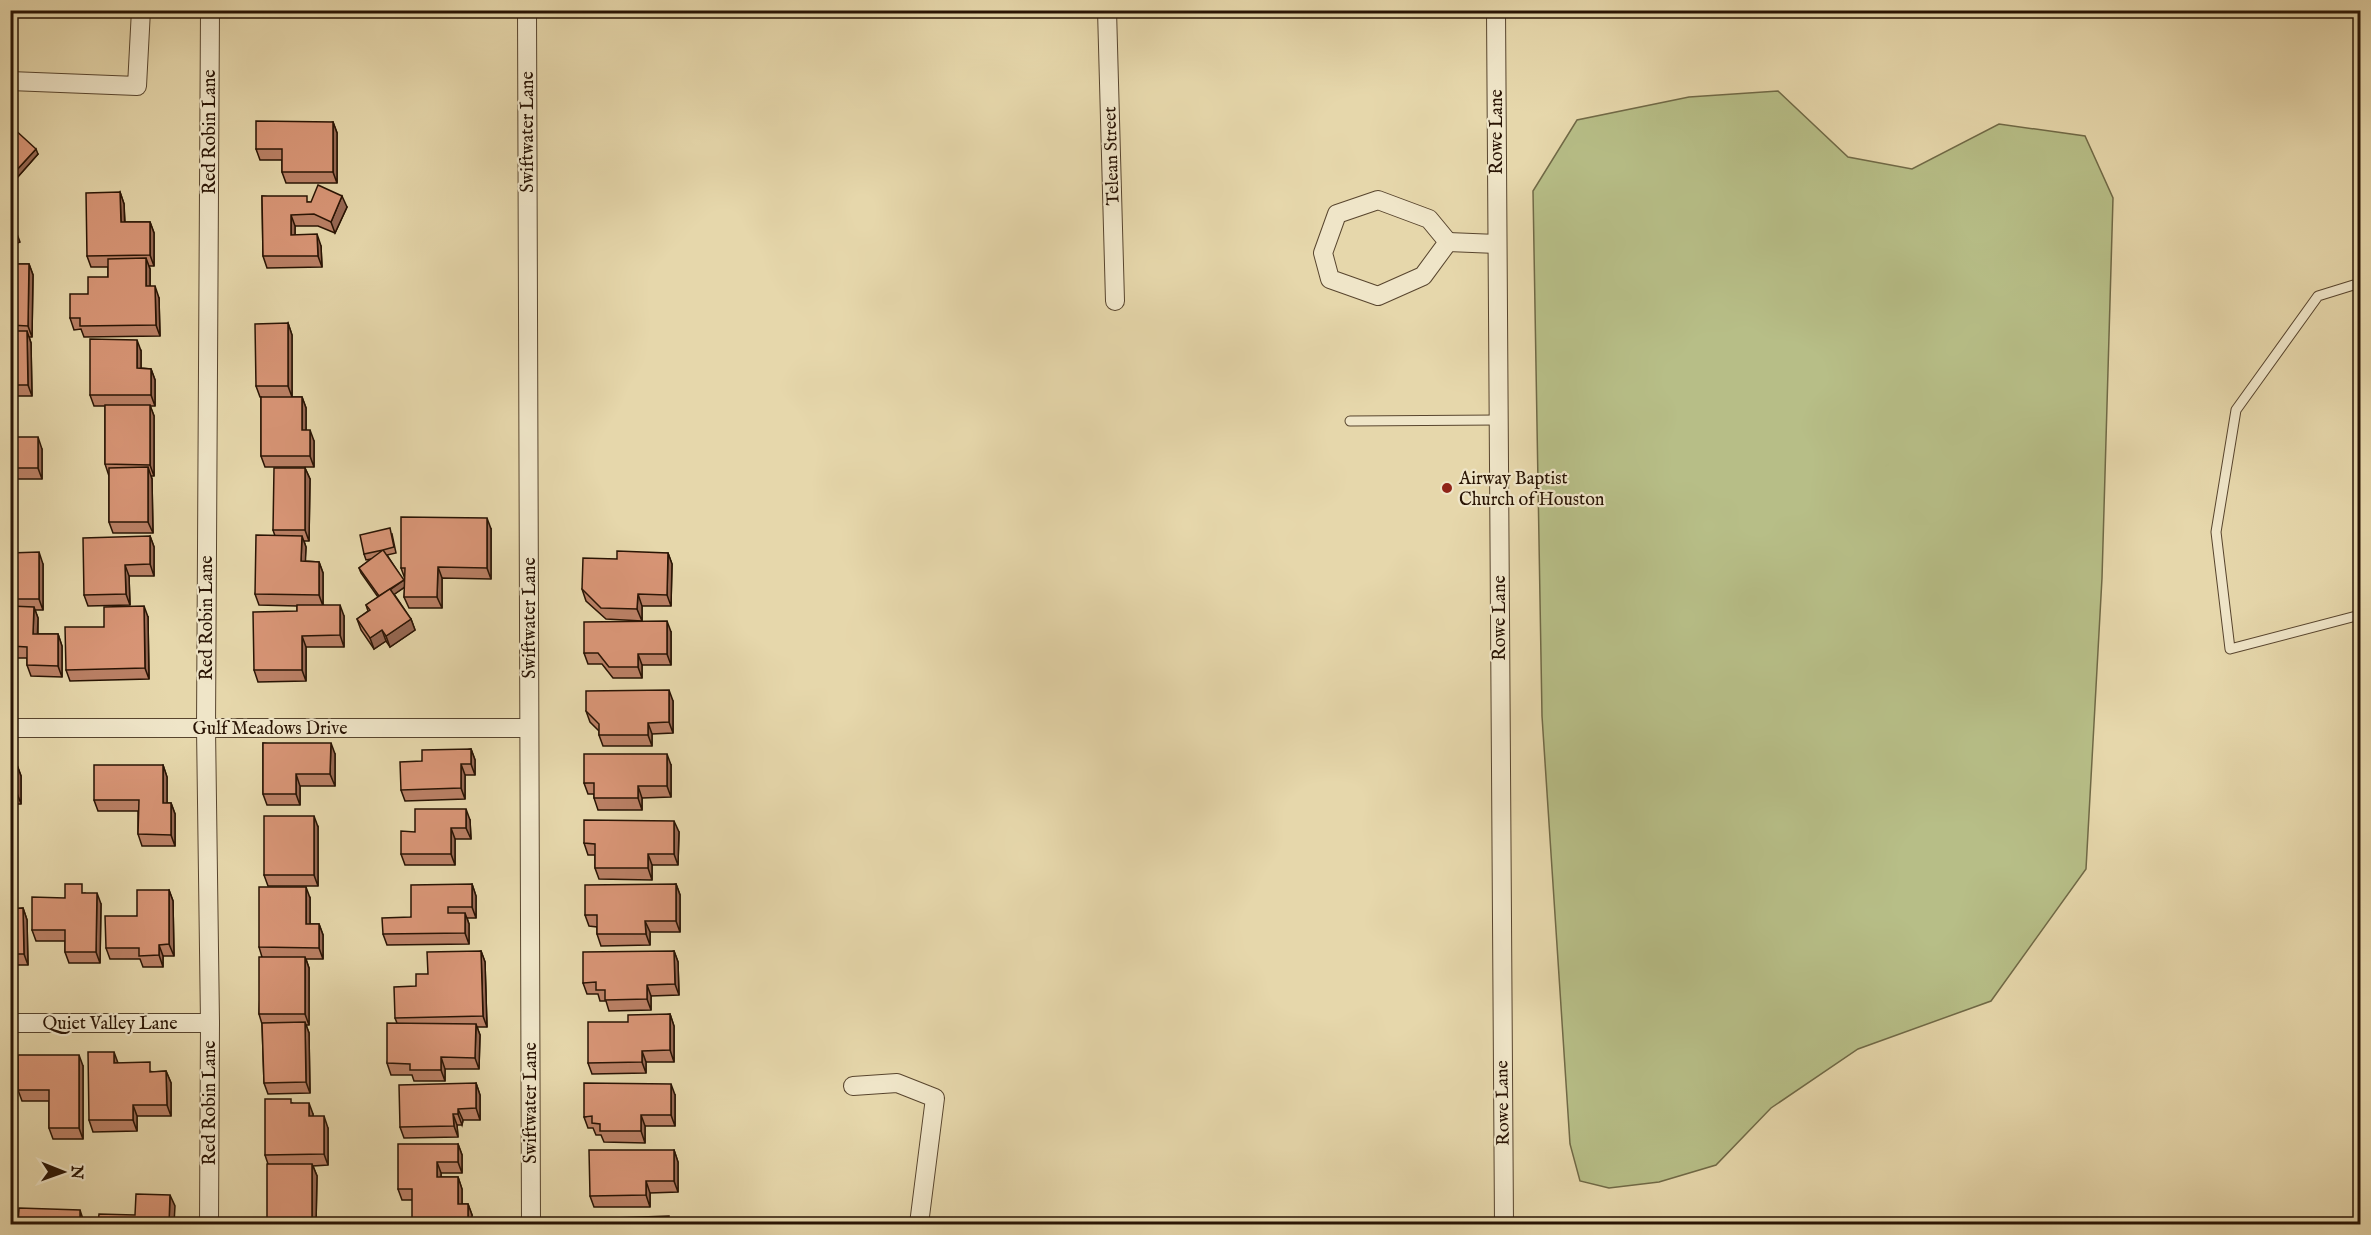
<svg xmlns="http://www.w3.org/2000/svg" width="2371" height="1235" font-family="'IM FELL English',serif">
	<rect width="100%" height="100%" fill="#e6d7ab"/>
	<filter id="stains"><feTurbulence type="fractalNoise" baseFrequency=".00333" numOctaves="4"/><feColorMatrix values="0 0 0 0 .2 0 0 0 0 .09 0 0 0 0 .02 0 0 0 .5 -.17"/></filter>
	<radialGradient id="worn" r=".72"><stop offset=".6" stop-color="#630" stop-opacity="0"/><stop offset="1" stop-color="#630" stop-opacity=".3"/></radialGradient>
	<!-- green -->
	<polygon fill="#b7be87" stroke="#706946" stroke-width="1.5" points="1778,91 1848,157 1912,169 1999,124 2085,136 2113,198 2102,578 2086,869 1991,1001 1858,1049 1771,1108 1716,1165 1659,1182 1609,1188 1580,1181 1570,1144 1542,716 1533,191 1577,120 1689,97"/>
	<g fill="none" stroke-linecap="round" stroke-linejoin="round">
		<!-- lane casing -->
		<g stroke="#58452e" stroke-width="11">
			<g id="lane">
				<polyline points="2360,283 2318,296 2236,410 2216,532 2230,649 2360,615"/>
				<polyline points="1350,421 1498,420"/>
			</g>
		</g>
		<!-- street casing -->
		<g stroke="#58452e" stroke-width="20">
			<g id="street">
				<polyline points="527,10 531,1224"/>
				<polyline points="1107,10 1115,301"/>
				<polyline points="1496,10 1504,1224"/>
				<polyline points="10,81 137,86 141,10"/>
				<polygon points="1378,200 1429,219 1448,242 1423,276 1378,296 1330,279 1323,253 1337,214"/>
				<polyline points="1448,242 1497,244"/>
				<polyline points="10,728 529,728"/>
				<polyline points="10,1023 210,1023"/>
				<polyline points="853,1086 897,1083 935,1098 919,1224"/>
				<polyline points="209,1224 210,1023 206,728 210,10"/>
			</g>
		</g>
		<!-- lane -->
		<use href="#lane" stroke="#efe5c8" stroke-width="9"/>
		<!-- street -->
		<use href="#street" stroke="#efe5c8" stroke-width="18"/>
	</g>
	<!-- wall -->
	<g fill="#ba8065" stroke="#291404" stroke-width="1.5">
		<rect x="10" y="10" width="86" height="7"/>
		<polygon points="333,122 337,133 337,183 286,183 282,172 282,160 260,160 256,149"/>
		<polygon points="10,128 38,154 16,179 10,174"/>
		<polygon points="120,192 124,204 125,222 150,222 154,233 154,266 149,266 150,269 150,286 159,298 160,336 84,337 81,329 74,330 70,318 88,294 108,277 108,267 91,267 87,256"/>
		<polygon points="262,196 347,207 335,233 318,226 295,226 295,235 321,246 322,267 267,268 263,256"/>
		<polygon points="10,215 20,242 10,246"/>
		<polygon points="10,264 29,264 33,275 32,337 29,337 31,343 32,396 10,396"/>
		<polygon points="288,323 292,335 292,397 302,397 306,408 306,430 314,441 314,467 265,467 261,456 261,397 260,397 256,386"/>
		<polygon points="141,351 141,368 151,369 155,380 155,406 150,406 154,416 154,476 151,476 152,479 153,533 113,533 109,522 109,476 105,464 105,406 94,406 90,395"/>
		<polygon points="10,437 42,449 42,479 10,479"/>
		<polygon points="305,468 310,479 309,541 304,541 306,547 305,561 319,562 323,573 323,605 344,616 344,647 306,647 306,681 258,682 254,670 297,611 297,606 259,605 255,594 275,536 273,530"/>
		<polygon points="491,529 491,579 442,578 442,608 409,608 404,597 405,587 394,594 411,619 415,630 390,647 386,641 374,649 361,630 357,619 368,611 366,605 378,597 361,573 359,568 371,559 366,560 364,554 392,534 396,553 387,555 405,583 405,579 401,568"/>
		<polygon points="150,536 154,547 154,576 129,576 130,605 88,606 84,595"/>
		<polygon points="10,553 43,564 43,610 35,610 38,618 38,634 58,634 62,646 62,677 31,676 27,665 27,658 15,658 15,668 10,668"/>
		<polygon points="668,553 672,564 671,606 642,606 642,621 606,619 586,601 582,589 617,559"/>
		<polygon points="148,617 149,679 70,681 66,670 104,627"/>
		<polygon points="671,632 671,665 642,665 642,678 613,678 602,664 588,664 584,653"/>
		<polygon points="673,701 673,733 652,734 652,746 603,746 599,735 599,731 590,722 586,711"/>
		<polygon points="263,743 335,754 335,786 300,786 300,805 267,805 263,794"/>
		<polygon points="471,749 475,760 475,775 465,775 465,799 405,801 401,790 422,761"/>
		<polygon points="10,765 17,765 21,776 21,804 10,804"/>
		<polygon points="163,765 167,777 167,803 171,803 175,814 175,846 142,846 138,834 138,811 98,811 94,800"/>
		<polygon points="671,765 671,797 642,798 642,810 598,810 594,798 594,794 588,794 584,783"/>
		<polygon points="470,820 471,839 455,839 455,865 405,865 401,854 415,832"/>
		<polygon points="318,827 318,886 268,886 264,875"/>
		<polygon points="679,832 678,865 652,865 652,880 599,879 595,868 595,855 588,855 584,843"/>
		<polygon points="472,884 476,896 476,918 467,918 469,924 469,944 387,945 383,934 411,917"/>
		<polygon points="676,884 680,895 680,932 650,932 650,945 601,946 597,934 597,927 589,926 585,915"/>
		<polygon points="169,890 173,901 174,956 163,956 163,967 143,967 140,959 110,959 106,948 137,916"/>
		<polygon points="85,893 101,904 100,963 69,963 65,952 65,941 36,941 32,930 65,898"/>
		<polygon points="310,898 310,924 319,924 323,935 323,959 306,959 309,968 309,1025 306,1025 309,1033 310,1093 268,1094 264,1083 262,1024 259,1014 262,957 259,947"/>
		<polygon points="23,908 27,920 28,965 10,965 10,909"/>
		<polygon points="481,951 485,962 487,1027 477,1027 480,1035 479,1069 445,1069 445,1081 414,1081 412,1075 391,1075 387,1063 397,1023 395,1018 416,986 428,974"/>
		<polygon points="674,951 678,962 679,995 651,996 651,1010 609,1011 606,1001 600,1001 598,994 587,994 583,983"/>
		<polygon points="670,1014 674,1026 674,1062 646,1062 646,1073 592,1074 588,1063 628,1022"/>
		<polygon points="10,1057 15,1068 14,1109 10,1109"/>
		<polygon points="118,1063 153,1072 166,1071 171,1083 171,1116 137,1116 137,1131 93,1132 89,1120"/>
		<polygon points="83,1066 83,1139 53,1139 49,1128 49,1101 22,1101 18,1090"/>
		<polygon points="476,1083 480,1095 480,1120 463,1120 462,1125 457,1125 458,1137 404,1138 400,1127"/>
		<polygon points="675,1095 675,1126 645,1126 645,1143 604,1142 601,1135 596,1135 593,1128 588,1128 584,1117"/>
		<polygon points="292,1103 313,1114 313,1116 328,1128 328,1165 313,1166 317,1176 316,1224 268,1224 268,1164 265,1155"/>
		<polygon points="458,1144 462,1155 462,1173 441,1173 441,1177 458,1177 462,1189 462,1204 468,1204 472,1215 412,1200 402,1200 398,1189"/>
		<polygon points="674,1150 678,1162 678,1192 650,1193 650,1207 594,1207 590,1196"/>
	</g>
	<!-- shaded-wall -->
	<g fill="#976853" stroke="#291404" stroke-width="1.5">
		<polygon points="333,122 337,133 337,183 333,172"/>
		<polygon points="36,149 38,154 16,179 14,173"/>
		<polygon points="120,192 124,204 125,234 121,222"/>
		<polygon points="342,196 347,207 335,233 331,222"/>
		<polygon points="291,215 295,226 295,246 291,235"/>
		<polygon points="150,222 154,233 154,266 150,255"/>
		<polygon points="317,234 321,246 322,267 318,256"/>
		<polygon points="146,258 150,269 150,298 146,286"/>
		<polygon points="29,264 33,275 32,337 28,326"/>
		<polygon points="155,286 159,298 160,336 156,325"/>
		<polygon points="288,323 292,335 292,397 288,386"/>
		<polygon points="27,331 31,343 32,396 28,385"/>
		<polygon points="137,340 141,351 141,380 137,368"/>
		<polygon points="151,369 155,380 155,406 151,395"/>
		<polygon points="302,397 306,408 306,442 302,430"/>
		<polygon points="150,405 154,416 154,476 150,465"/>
		<polygon points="310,430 314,441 314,467 310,456"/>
		<polygon points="38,437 42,449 42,479 38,468"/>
		<polygon points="148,467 152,479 153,533 148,522"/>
		<polygon points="305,468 310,479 309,541 305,530"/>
		<polygon points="487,518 491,529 491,579 487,568"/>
		<polygon points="150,536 154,547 154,576 150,564"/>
		<polygon points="302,536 306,547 305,573 301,561"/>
		<polygon points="39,552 43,564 43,610 39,599"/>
		<polygon points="668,553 672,564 671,606 667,595"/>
		<polygon points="319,562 323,573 323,606 319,595"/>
		<polygon points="125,565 129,576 130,605 126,594"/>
		<polygon points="438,567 442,578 442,608 437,597"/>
		<polygon points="404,580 406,586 382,603 380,597"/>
		<polygon points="638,594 642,606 642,621 637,609"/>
		<polygon points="340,605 344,616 344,647 340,635"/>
		<polygon points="144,606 148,617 149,679 145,668"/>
		<polygon points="34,607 38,618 37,645 33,634"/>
		<polygon points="411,619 415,630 390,647 386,636"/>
		<polygon points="667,621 671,632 671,665 667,654"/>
		<polygon points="382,630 386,641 374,649 370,638"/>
		<polygon points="58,634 62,646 62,677 58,666"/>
		<polygon points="302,636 306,647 306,681 302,670"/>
		<polygon points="11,646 15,658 15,668 11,656"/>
		<polygon points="638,654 642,665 642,678 638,667"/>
		<polygon points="669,690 673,701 673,733 669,722"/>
		<polygon points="648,723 652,734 652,746 648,735"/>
		<polygon points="331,743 335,754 335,786 330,774"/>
		<polygon points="471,749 475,760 475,775 471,764"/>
		<polygon points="667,754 671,765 671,797 667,786"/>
		<polygon points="461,764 465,775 465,799 461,788"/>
		<polygon points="17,765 21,776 21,804 17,793"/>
		<polygon points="163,765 167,777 167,814 163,803"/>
		<polygon points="296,774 300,786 300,805 296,794"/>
		<polygon points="638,786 642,798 642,810 638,798"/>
		<polygon points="171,803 175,814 175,846 171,835"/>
		<polygon points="466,809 470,820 471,839 466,828"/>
		<polygon points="314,816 318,827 318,886 314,875"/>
		<polygon points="674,821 679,832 678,865 674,854"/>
		<polygon points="451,828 455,839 455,865 451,854"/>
		<polygon points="648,854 652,865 652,880 648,868"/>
		<polygon points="472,884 476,896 476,918 472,907"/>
		<polygon points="676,884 680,895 680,932 676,921"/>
		<polygon points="306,887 310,898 310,935 306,924"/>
		<polygon points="169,890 173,901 174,956 169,944"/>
		<polygon points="97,893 101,904 100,963 96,952"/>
		<polygon points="23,908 27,920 28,965 24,954"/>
		<polygon points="465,913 469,924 469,944 465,933"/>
		<polygon points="645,921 650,932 650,945 646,934"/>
		<polygon points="319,924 323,935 323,959 319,948"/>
		<polygon points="159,945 163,956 163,967 159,955"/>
		<polygon points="481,951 485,962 487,1027 483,1016"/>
		<polygon points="674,951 678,962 679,995 675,984"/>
		<polygon points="305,957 309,968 309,1025 305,1014"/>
		<polygon points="647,985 651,996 651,1010 647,999"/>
		<polygon points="670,1014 674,1026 674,1062 670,1050"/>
		<polygon points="305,1022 309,1033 310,1093 306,1082"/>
		<polygon points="476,1024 480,1035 479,1069 475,1058"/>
		<polygon points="642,1051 646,1062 646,1073 642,1062"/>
		<polygon points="114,1052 118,1063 114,1063"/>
		<polygon points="79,1055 83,1066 83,1139 79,1128"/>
		<polygon points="11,1057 15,1068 14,1109 10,1099"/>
		<polygon points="441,1057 445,1069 445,1081 441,1070"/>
		<polygon points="166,1071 171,1083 171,1116 167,1105"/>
		<polygon points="476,1083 480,1095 480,1120 476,1108"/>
		<polygon points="671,1084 675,1095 675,1126 671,1115"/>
		<polygon points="309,1103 313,1114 313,1128 309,1116"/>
		<polygon points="133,1105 137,1116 137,1131 133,1120"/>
		<polygon points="458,1109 463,1120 462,1125 458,1114"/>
		<polygon points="453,1114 457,1125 458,1137 454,1126"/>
		<polygon points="641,1115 645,1126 645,1143 641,1131"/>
		<polygon points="324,1116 328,1128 328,1165 324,1154"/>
		<polygon points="458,1144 462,1155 462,1173 458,1162"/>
		<polygon points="674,1150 678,1162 678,1192 674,1181"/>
		<polygon points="437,1162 441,1173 441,1189 437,1177"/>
		<polygon points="312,1164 317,1176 316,1224 313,1224 312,1223"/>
		<polygon points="458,1177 462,1189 462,1215 458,1204"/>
		<polygon points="646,1181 650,1193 650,1207 646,1195"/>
		<polygon points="170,1195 175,1206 174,1224 169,1224"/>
		<polygon points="468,1204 472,1215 472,1224 468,1224"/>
		<polygon points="11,1208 15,1219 16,1224 12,1224"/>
		<polygon points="80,1210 84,1222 84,1224 80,1224"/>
	</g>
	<!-- building -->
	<g fill="#d89576" stroke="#291404" stroke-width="1.5">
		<polygon points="256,121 333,122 333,172 282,172 282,149 256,149"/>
		<polygon points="12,127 36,149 14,173 10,170 10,128"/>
		<polygon points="318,185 342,196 331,222 314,214 291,215 291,235 317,234 318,256 263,256 262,196 307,196 307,202 311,202"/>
		<polygon points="120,192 121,222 150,222 150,255 87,256 86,193"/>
		<polygon points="10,215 16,231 10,233"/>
		<polygon points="146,258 146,286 155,286 156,325 80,326 80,318 70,318 70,294 88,294 88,277 108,277 108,259"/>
		<polygon points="10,264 29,264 28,326 10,325"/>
		<polygon points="288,323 288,386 256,386 255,324"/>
		<polygon points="10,331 27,331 28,385 10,385"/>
		<polygon points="90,339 137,340 137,368 151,369 151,395 90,395"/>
		<polygon points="261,397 302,397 302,430 310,430 310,456 261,456"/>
		<polygon points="105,405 150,405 150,465 105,464"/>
		<rect x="10" y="437" width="28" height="31"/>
		<polygon points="148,467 148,522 109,522 109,468"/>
		<polygon points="274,468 305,468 305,530 273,530"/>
		<polygon points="401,517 487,518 487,568 438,567 437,597 404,597 405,568 401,568"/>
		<polygon points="390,528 394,547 383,550 404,580 379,596 359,568 383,550 364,554 360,535"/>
		<polygon points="256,535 302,536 301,561 319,562 319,595 255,594"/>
		<polygon points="150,536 150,564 125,565 126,594 84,595 83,538"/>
		<polygon points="617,551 668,553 667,595 638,594 637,609 601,608 582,589 583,558 617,559"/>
		<polygon points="39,552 39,599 10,599 10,553"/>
		<polygon points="390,589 411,619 386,636 382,630 370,638 357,619 370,610 366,605"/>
		<polygon points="297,605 340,605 340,635 302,636 302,670 254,670 253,612 297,611"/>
		<polygon points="10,606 34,607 33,634 58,634 58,666 27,665 27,647 11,646 10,656"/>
		<polygon points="144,606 145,668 66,670 65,627 104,627 104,607"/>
		<polygon points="667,621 667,654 638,654 638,667 609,667 598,653 584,653 584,622"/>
		<polygon points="669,690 669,722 648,723 648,735 599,735 599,724 586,711 586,691"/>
		<polygon points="263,743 331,743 330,774 296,774 296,794 263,794"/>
		<polygon points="471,749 471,764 461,764 461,788 401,790 400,762 422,761 422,750"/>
		<polygon points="584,754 667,754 667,786 638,786 638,798 594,798 594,783 584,783"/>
		<polygon points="10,765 17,765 17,793 10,792"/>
		<polygon points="94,765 163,765 163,803 171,803 171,835 138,834 139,800 94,800"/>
		<polygon points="415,809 466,809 466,828 451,828 451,854 401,854 401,831 415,832"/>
		<rect x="264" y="816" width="50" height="59"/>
		<polygon points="584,820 674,821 674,854 648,854 648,868 595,868 595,844 584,843"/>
		<polygon points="65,884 82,884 82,893 97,893 96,952 65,952 65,930 32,930 32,897 65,898"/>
		<polygon points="472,884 472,907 448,907 448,913 465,913 465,933 383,934 382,918 411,917 411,885"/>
		<polygon points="676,884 676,921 645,921 646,934 597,934 597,915 585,915 585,885"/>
		<polygon points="259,887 306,887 306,924 319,924 319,948 259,947"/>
		<polygon points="137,890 169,890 169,944 159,945 159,955 139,956 139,948 106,948 105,916 137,916"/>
		<polygon points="23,908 24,954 10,954 10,909"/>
		<polygon points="481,951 483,1016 395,1018 394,987 416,986 416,974 428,974 427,952"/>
		<polygon points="674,951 675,984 647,985 647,999 605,1000 605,990 596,990 596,982 583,983 583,952"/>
		<rect x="259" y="957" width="46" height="57"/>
		<polygon points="670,1014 670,1050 642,1051 642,1062 588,1063 588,1022 628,1022 628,1015"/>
		<polygon points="305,1022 306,1082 264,1083 262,1023"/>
		<polygon points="387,1023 476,1024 475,1058 441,1057 441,1070 410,1070 410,1064 387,1063"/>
		<polygon points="88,1052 114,1052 114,1063 150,1062 150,1072 166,1071 167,1105 133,1105 133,1120 89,1120"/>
		<polygon points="18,1055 79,1055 79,1128 49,1128 49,1090 18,1090"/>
		<polygon points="476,1083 476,1108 458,1109 458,1114 453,1114 454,1126 400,1127 399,1085"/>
		<polygon points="584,1083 671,1084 671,1115 641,1115 641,1131 600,1131 600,1124 592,1123 592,1116 584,1117"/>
		<polygon points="265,1099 291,1099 291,1103 309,1103 309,1116 324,1116 324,1154 265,1155"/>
		<polygon points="398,1144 458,1144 458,1162 437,1162 437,1177 458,1177 458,1204 468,1204 468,1224 412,1224 412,1189 398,1189"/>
		<polygon points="589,1150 674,1150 674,1181 646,1181 646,1195 590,1196"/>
		<rect x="267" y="1164" width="45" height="59"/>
		<polygon points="136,1194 170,1195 169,1224 98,1224 99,1214 135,1215"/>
		<polygon points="10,1208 11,1208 12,1224 10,1224"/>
		<polygon points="19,1208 80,1210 80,1224 18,1224"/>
		<polygon points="669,1216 669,1224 586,1224 586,1219"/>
	</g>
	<!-- markers -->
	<circle fill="#8f2418" stroke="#efe5c8" stroke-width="2" cx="1447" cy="488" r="6"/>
	<g text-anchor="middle" stroke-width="4.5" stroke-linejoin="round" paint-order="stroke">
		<!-- street labels -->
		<g font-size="18" fill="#291404" stroke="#efe5c8">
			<text transform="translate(209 132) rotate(-90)" y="6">Red Robin Lane</text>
			<text transform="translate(527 132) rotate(-90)" y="6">Swiftwater Lane</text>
			<text transform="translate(1496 132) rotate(-90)" y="6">Rowe Lane</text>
			<text transform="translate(1111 156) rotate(-92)" y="6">Telean Street</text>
			<text transform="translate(206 618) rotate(-90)" y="6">Red Robin Lane</text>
			<text transform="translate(529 618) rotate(-90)" y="6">Swiftwater Lane</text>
			<text transform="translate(1499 618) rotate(-90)" y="6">Rowe Lane</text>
			<text x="270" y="734">Gulf Meadows Drive</text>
			<text x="110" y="1029">Quiet Valley Lane</text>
			<text transform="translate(209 1103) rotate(-90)" y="6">Red Robin Lane</text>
			<text transform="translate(530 1103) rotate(-90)" y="6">Swiftwater Lane</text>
			<text transform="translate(1502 1103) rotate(-91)" y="6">Rowe Lane</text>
		</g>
		<!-- poi labels -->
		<g font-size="18" fill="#291404" stroke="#efe5c8" text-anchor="start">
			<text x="1459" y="484">Airway Baptist<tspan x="1459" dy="21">Church of Houston</tspan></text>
		</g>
	</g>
	<!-- margin -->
	<rect width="2371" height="1235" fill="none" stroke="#e6d7ab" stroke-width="36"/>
	<rect x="12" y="12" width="2347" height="1211" fill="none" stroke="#291404" stroke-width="3"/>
	<rect x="18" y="18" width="2335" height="1199" fill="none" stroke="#291404" stroke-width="1.5"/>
	<!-- north arrow -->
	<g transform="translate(63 1172) rotate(91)" stroke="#efe5c8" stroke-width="4.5" paint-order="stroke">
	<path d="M0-4.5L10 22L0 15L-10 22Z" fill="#291404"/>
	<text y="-9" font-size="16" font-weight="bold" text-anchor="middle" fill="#291404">N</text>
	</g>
	<rect width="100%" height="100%" filter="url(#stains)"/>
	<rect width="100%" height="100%" fill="url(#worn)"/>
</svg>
